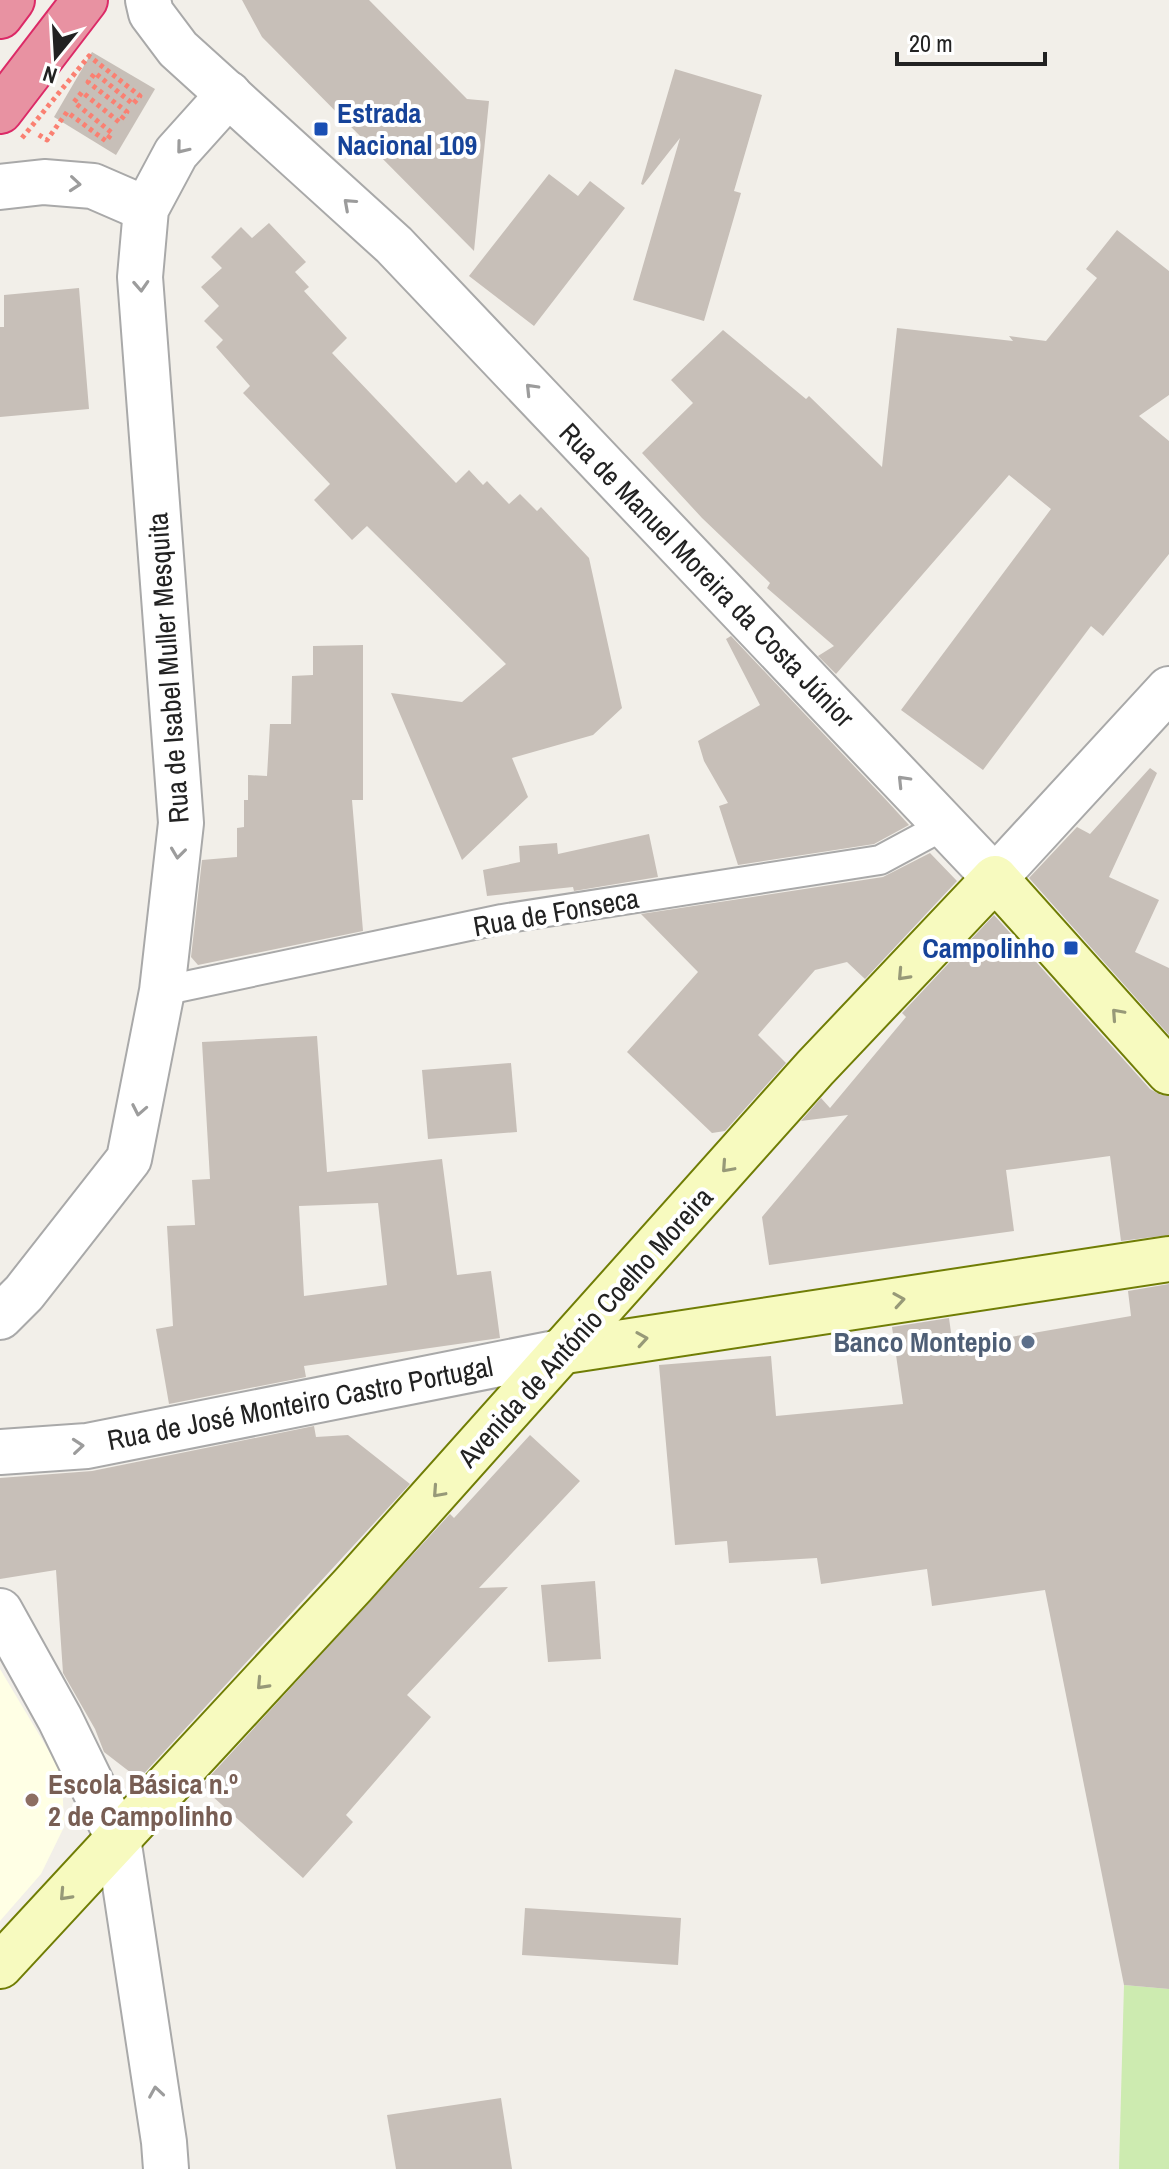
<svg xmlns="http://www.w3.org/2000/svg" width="1169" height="2169" font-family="'Archivo Narrow',sans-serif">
	<rect width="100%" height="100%" fill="#f2efe9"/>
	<!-- education -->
	<polygon fill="#ffffe5" points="0,1669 62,1773 64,1827 41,1874 0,1921"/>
	<!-- grass -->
	<polygon fill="#cdebb0" points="1124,1985 1169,1989 1169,2169 1119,2169"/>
	<!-- building -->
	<g fill="#c7bfb8" fill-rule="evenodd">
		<polygon points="242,0 369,0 467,99 489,101 474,251 262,37"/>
		<polygon points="92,52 155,89 116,155 54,117"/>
		<polygon points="675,69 762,95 734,191 741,193 704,321 633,300 680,138 643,185 641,184"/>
		<polygon points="549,174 578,196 590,181 625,208 534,326 469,276"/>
		<polygon points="269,223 306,262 295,272 309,287 304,291 347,338 332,353 373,396 456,483 469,470 483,485 487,481 509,504 520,494 537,511 541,507 589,558 622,708 593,735 512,758 528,797 462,860 391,693 462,702 506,664 367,526 352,540 314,500 330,484 243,393 250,386 216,347 223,340 204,321 219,306 201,287 222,268 211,257 241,227 252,238"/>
		<polygon points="1117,230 1169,271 1169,395 1139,416 1169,441 1169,554 1103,636 1091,626 983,770 901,710 1051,509 1009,475 836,674 818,656 834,646 767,588 770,583 702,518 642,453 693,403 671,380 723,330 806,399 809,396 882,467 897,328 1013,341 1009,336 1046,341 1097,278 1086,269"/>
		<polygon points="79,288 89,409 0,417 0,327 4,327 4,295"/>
		<polygon points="731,636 888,802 909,825 874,844 738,865 719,806 728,803 704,761 698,741 760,705 726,639"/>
		<polygon points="363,645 363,800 352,800 363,931 198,965 191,957 202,860 237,857 237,828 244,827 244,800 248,800 248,775 267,776 270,724 291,724 292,676 313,675 313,646"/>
		<polygon points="1150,768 1157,773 1109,877 1159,900 1135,952 1169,968 1169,1035 1029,878 1077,827 1090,834"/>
		<polygon points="649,834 658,877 574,891 573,887 487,896 483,870 520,862 519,846 557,843 558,854"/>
		<polygon points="930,853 957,881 865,979 847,962 815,970 758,1035 786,1063 725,1131 712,1133 627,1052 698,972 641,914 883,877"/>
		<polygon points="994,915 1150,1089 1161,1095 1169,1096 1169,1235 1121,1241 1110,1156 1006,1170 1014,1231 769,1265 762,1217 848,1115 801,1121 821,1098 830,1108 906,1017 902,1013"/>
		<path d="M 317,1036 L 327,1172 L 442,1159 L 457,1275 L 491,1271 L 500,1338 L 304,1366 L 306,1377 L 169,1404 L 156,1329 L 173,1326 L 167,1226 L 195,1225 L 192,1180 L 210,1179 L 202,1042 ZM 378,1203 L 387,1285 L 304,1296 L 299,1206 Z"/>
		<polygon points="511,1063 517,1132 428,1139 422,1070"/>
		<polygon points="1169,1284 1169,1989 1124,1985 1045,1590 932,1606 927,1569 821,1584 817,1558 729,1563 727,1541 675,1545 659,1365 771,1356 776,1416 903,1404 892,1327 949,1318 953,1347 1131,1316 1128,1291"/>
		<polygon points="314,1426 316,1437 348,1435 410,1484 139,1779 104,1752 95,1729 63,1673 56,1570 0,1579 0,1478 92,1471"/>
		<polygon points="530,1435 580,1481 479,1588 508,1587 407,1695 431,1717 346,1815 353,1822 303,1878 201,1786 450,1514 454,1518"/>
		<polygon points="595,1581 601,1659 548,1662 541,1585"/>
		<polygon points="525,1908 681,1918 678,1965 522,1955"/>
		<polygon points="501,2098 512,2169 396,2169 387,2115"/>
	</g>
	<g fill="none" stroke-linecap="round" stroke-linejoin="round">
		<!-- service casing -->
		<g stroke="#a9a9a9" stroke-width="32">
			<polyline id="service" points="162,991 502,919 880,860 945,825"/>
		</g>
		<!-- minor casing -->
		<g stroke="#a9a9a9" stroke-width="48">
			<g id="minor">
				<polyline points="148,0 151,13 178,49 394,245 995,878"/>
				<polyline points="0,187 44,182 93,186 146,209"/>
				<polyline points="0,1317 24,1293 129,1159 162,991 181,823 140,277 146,209 176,153 229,94"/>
				<polyline points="0,1452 87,1446 565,1351"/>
				<polyline points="0,1611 60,1719 118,1838 164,2142 166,2169"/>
			</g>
		</g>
		<!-- tertiary casing -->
		<g stroke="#a9a9a9" stroke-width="48">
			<polyline id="tertiary" points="995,878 1169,689"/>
		</g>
		<!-- secondary casing -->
		<g stroke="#707d05" stroke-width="48">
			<g id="secondary">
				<polyline points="565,1351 1169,1259"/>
				<polyline points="0,1966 353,1585 815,1068 995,878 1169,1072"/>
			</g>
		</g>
		<!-- motorway casing -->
		<g stroke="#dc2a67" stroke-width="48">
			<g id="motorway">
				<polyline points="0,16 12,0"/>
				<polyline points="0,111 85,0"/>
			</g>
		</g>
		<!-- service -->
		<use href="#service" stroke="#fff" stroke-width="28"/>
		<!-- minor -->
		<use href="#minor" stroke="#fff" stroke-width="44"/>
		<!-- tertiary -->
		<use href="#tertiary" stroke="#fff" stroke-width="44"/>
		<!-- secondary -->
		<use href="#secondary" stroke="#f7fabf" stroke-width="44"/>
		<!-- motorway -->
		<use href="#motorway" stroke="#e892a2" stroke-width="44"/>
		<!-- path-bridge -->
		<polyline stroke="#fa8072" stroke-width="5" stroke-dasharray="4 4" stroke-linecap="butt" points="22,138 89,56 140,96 133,104 95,73 88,82 127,112 119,122 82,92 74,102 112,133 106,141 67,112 47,140 36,133"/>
	</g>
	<!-- one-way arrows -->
	<defs><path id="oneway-chevron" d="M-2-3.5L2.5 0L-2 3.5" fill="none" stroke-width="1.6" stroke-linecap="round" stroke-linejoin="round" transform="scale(2)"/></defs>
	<g stroke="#9c9c9c">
		<use href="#oneway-chevron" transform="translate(182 148) rotate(129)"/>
		<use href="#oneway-chevron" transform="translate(75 184) rotate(5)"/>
		<use href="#oneway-chevron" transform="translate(349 204) rotate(-138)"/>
		<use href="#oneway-chevron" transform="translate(141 286) rotate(87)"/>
		<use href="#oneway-chevron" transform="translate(531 389) rotate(-134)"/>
		<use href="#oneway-chevron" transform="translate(903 781) rotate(-134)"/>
		<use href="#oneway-chevron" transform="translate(178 853) rotate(97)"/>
		<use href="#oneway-chevron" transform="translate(139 1110) rotate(101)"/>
		<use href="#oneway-chevron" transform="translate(78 1446) rotate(-5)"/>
		<use href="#oneway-chevron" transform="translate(156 2092) rotate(-99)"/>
	</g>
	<g stroke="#979978">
		<use href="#oneway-chevron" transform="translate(903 975) rotate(133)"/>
		<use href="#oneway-chevron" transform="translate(1117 1014) rotate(-132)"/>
		<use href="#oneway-chevron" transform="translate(727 1167) rotate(132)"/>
		<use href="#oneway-chevron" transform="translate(899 1300) rotate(-9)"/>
		<use href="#oneway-chevron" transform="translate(642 1339) rotate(-9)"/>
		<use href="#oneway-chevron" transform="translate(438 1492) rotate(132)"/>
		<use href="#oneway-chevron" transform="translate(262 1684) rotate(133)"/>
		<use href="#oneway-chevron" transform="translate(65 1895) rotate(133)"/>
	</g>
	<!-- markers -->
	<g fill="#1a4fb4" stroke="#fff" stroke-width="3">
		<rect x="313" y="121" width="16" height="16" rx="4"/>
		<rect x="1063" y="940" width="16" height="16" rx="4"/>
	</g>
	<circle fill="#5c6f8a" stroke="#fff" stroke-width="3" cx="1028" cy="1342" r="8"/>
	<circle fill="#8d6e63" stroke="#fff" stroke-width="3" cx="32" cy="1800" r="8"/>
	<g text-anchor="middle" stroke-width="8" stroke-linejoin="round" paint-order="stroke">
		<!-- transit labels -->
		<g font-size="28" font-weight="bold" fill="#164399" stroke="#fff" text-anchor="start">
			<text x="337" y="123">Estrada<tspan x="337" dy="32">Nacional 109</tspan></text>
			<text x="1055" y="958" text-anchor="end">Campolinho</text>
		</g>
		<!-- street labels -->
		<g font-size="28" fill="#222" stroke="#fff">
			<text transform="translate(707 575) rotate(46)" y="10">Rua de Manuel Moreira da Costa Júnior</text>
			<text transform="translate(168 668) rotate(-94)" y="10">Rua de Isabel Muller Mesquita</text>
			<text transform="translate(556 912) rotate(-10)" y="10">Rua de Fonseca</text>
			<text transform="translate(585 1327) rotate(-48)" y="10">Avenida de António Coelho Moreira</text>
			<text transform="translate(300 1403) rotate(-11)" y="10">Rua de José Monteiro Castro Portugal</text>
		</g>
		<!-- service labels -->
		<g font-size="28" font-weight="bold" fill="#4e5e75" stroke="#fff" text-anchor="end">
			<text x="1012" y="1352">Banco Montepio</text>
		</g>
		<!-- education labels -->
		<g font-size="28" font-weight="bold" fill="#785e54" stroke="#fff" text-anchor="start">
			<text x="48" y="1794">Escola Básica n.º<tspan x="48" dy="32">2 de Campolinho</tspan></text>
		</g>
	</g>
	<!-- north arrow -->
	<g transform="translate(56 56) rotate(198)" stroke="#ffffff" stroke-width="6" paint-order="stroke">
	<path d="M0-6L14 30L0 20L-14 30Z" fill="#222222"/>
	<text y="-12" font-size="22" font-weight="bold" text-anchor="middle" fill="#222222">N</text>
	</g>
	<!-- scale -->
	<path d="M897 52v12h148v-12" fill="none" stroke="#222222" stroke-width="4"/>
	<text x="909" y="52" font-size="24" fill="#222222" stroke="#ffffff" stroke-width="6" paint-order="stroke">20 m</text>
</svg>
